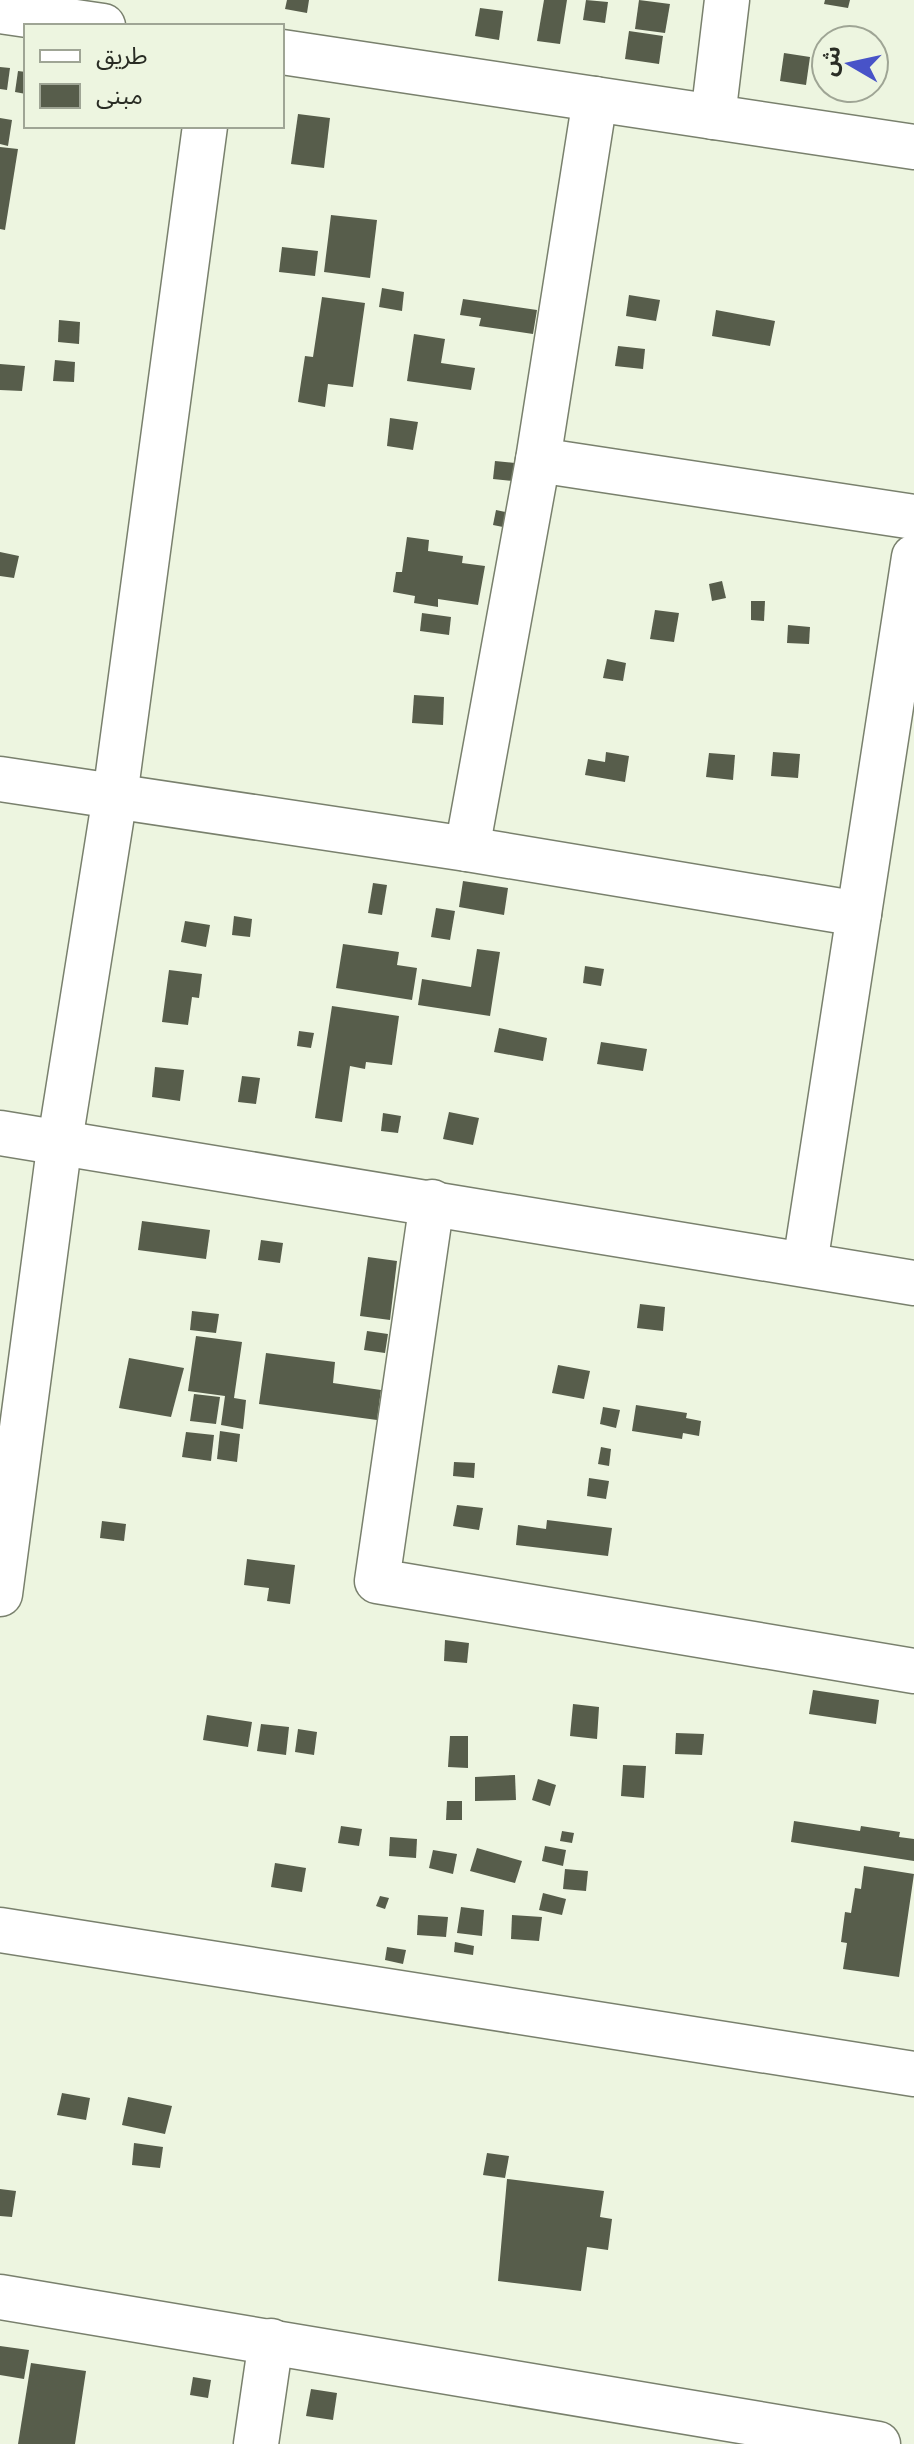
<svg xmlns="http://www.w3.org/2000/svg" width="914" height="2444" font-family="'Fira Sans','Noto Sans Arabic',sans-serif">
	<rect width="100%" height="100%" fill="#edf5e0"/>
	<!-- building -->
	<g fill="#575d4b">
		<polygon points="287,0 309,0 307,13 285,9"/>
		<polygon points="544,0 567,0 560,44 537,41"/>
		<polygon points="586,0 608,2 605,23 583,20"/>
		<polygon points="639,0 670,4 665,33 635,29"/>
		<polygon points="825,0 850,0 848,8 824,4"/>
		<polygon points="480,8 503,11 499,40 475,36"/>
		<polygon points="629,31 663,36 659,64 625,59"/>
		<polygon points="784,53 810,57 806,85 780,81"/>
		<polygon points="0,67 10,68 7,90 0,89"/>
		<polygon points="18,71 26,72 26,94 15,92"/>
		<polygon points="298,114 330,118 324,168 291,164"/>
		<polygon points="0,118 12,120 8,146 0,144"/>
		<polygon points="0,147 18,149 5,230 0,229"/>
		<polygon points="331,215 377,220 370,278 324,272"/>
		<polygon points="282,247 318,251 315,276 279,272"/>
		<polygon points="382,288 404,292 402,311 379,307"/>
		<polygon points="629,295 660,300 656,321 626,316"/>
		<polygon points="322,297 365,303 353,387 328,384 325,407 298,402 305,356 313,357"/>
		<polygon points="463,299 537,310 533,334 479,326 481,318 460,315"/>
		<polygon points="716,310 775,321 770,346 712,336"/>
		<polygon points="59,320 80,322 79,344 58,342"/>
		<polygon points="414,334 445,339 441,363 475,368 471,390 407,381"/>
		<polygon points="618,346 645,349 643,369 615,366"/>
		<polygon points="55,360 75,362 74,382 53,381"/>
		<polygon points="0,364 25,366 22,391 0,390"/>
		<polygon points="390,418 418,422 413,450 387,446"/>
		<polygon points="495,461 515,463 513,481 493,479"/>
		<polygon points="496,510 510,513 508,528 493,525"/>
		<polygon points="407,537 429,540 428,551 463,556 462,563 485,566 478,605 438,599 438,607 414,603 415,596 393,592 396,572 402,572"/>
		<polygon points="0,552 19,556 14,578 0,576"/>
		<polygon points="722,581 726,598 712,601 709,584"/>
		<polygon points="751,601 765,601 764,621 751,620"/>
		<polygon points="655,610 679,613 674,642 650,639"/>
		<polygon points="422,613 451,617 449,635 420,631"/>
		<polygon points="788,625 810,627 809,644 787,643"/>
		<polygon points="607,659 626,663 623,681 603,678"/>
		<polygon points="414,695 444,697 443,725 412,723"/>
		<polygon points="606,752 629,756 625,782 585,775 588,759 605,762"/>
		<polygon points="773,752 800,754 798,778 771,776"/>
		<polygon points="709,753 735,755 733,780 706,777"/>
		<polygon points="463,881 508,888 504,915 459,907"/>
		<polygon points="373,883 387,885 382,915 368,913"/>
		<polygon points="436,908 455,911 450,940 431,937"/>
		<polygon points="234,916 252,919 250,937 232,935"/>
		<polygon points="185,921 210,925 206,947 181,942"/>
		<polygon points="343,944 399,952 397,965 417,968 412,1000 336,988"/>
		<polygon points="477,949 500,952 490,1016 418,1005 422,979 471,987"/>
		<polygon points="585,966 604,969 601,986 583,983"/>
		<polygon points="169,970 202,974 199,998 192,997 188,1025 162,1022"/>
		<polygon points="332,1006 399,1016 392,1065 366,1062 365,1069 350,1066 342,1122 315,1118"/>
		<polygon points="499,1028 547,1038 543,1061 494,1052"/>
		<polygon points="299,1031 314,1033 311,1048 297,1046"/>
		<polygon points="601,1042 647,1049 643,1071 597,1064"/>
		<polygon points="155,1067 184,1070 180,1101 152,1097"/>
		<polygon points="242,1076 260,1078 256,1104 238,1102"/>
		<polygon points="449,1112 479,1118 473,1145 443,1139"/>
		<polygon points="383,1113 401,1116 398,1133 381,1131"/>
		<polygon points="142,1221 210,1230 206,1259 138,1250"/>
		<polygon points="261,1240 283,1243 280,1263 258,1260"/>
		<polygon points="368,1257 397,1261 390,1320 360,1316"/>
		<polygon points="640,1304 665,1307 663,1331 637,1328"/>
		<polygon points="192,1311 219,1314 216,1333 190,1330"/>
		<polygon points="367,1331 388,1334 385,1353 364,1350"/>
		<polygon points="196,1336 242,1342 234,1398 246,1400 243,1429 221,1425 225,1396 188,1391"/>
		<polygon points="266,1353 335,1362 333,1383 381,1390 377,1420 259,1404"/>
		<polygon points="129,1358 184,1368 171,1417 119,1408"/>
		<polygon points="558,1365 590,1371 584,1399 552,1393"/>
		<polygon points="194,1394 220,1397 216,1424 190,1421"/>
		<polygon points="636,1405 687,1413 686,1418 701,1421 699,1436 683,1433 682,1439 632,1431"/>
		<polygon points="603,1407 620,1410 616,1428 600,1424"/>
		<polygon points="220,1431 240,1434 237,1462 217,1459"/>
		<polygon points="186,1432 214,1435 211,1461 182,1457"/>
		<polygon points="601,1447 611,1449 609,1466 598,1464"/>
		<polygon points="454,1462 475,1463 474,1478 453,1476"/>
		<polygon points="589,1478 609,1481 606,1499 587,1496"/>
		<polygon points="457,1505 483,1508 479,1530 453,1526"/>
		<polygon points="547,1520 612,1528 608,1556 516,1545 518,1525 546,1529"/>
		<polygon points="102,1521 126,1524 124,1541 100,1538"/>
		<polygon points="247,1559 295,1565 290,1604 267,1601 269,1588 244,1585"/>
		<polygon points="445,1640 469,1643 467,1663 444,1661"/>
		<polygon points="813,1690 879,1700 876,1724 809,1714"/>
		<polygon points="573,1704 599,1707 597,1739 570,1736"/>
		<polygon points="207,1715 252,1722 248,1747 203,1740"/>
		<polygon points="261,1724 289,1727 286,1755 257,1751"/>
		<polygon points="298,1729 317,1732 314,1755 295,1752"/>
		<polygon points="676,1733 704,1734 702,1755 675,1754"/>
		<polygon points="450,1736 468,1736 468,1768 448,1767"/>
		<polygon points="623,1765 646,1766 644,1798 621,1796"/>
		<polygon points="515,1775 516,1800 475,1801 475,1777"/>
		<polygon points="538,1779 556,1785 550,1806 532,1800"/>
		<polygon points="447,1801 462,1801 462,1820 446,1820"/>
		<polygon points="794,1821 860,1831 861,1826 900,1832 899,1837 914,1839 914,1861 791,1842"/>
		<polygon points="341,1826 362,1829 359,1846 338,1843"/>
		<polygon points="562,1831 574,1833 572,1843 560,1841"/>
		<polygon points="390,1837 417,1839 416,1858 389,1856"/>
		<polygon points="545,1846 566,1850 563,1866 542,1861"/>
		<polygon points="477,1848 522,1861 515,1883 470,1871"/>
		<polygon points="433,1850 457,1854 453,1874 429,1868"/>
		<polygon points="275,1863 306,1868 302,1892 271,1887"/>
		<polygon points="864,1866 914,1874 899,1977 843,1969 847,1943 841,1942 845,1912 851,1913 855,1888 861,1889"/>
		<polygon points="565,1869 588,1871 586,1891 563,1889"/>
		<polygon points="543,1893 566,1899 562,1915 539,1910"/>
		<polygon points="380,1896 389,1898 385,1909 376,1906"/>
		<polygon points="461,1907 484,1910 482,1936 457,1933"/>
		<polygon points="418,1915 448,1917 446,1937 417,1935"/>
		<polygon points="512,1915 542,1917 539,1941 511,1939"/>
		<polygon points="455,1942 474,1946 473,1955 454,1952"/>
		<polygon points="387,1947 406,1950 403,1964 385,1960"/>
		<polygon points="62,2093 90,2098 86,2120 57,2115"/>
		<polygon points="128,2097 172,2106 165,2134 122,2125"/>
		<polygon points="134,2143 163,2147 160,2168 132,2165"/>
		<polygon points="487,2153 509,2156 505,2178 483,2175"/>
		<polygon points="507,2179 604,2191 600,2217 612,2219 608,2250 587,2247 581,2291 498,2281"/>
		<polygon points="0,2189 16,2191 12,2217 0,2216"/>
		<polygon points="0,2346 29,2350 24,2379 0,2375"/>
		<polygon points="31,2363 86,2371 75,2444 18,2444"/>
		<polygon points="193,2377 211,2380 208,2398 190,2395"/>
		<polygon points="311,2389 337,2393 333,2420 306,2416"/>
	</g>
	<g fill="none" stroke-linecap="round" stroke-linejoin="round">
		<!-- minor casing -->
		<g stroke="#79806d" stroke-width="47">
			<g id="minor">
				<polyline points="0,11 103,26"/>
				<polyline points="282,52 914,147"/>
				<polyline points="713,117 727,0"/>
				<polyline points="538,460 914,517"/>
				<polyline points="0,779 467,849 859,914"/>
				<polyline points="467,849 538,460 595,99"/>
				<polyline points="0,1133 914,1283"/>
				<polyline points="432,1202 377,1581 914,1671"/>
				<polyline points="805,1264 914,557"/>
				<polyline points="0,1594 60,1141 115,796 205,126"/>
				<polyline points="0,1930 914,2074"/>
				<polyline points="0,2297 878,2444"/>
				<polyline points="256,2444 271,2341"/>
			</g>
		</g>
		<!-- minor -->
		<use href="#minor" stroke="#fff" stroke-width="44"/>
	</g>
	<!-- legend -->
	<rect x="24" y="24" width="260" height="104" fill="#edf5e0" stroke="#9fa595" stroke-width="2"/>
	<rect x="40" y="50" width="40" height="12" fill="#ffffff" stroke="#9fa595" stroke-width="2"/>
	<text x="96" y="64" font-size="24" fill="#292c24">طريق</text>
	<rect x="40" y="84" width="40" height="24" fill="#575d4b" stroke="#9fa595" stroke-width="2"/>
	<text x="96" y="104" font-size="24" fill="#292c24">مبنى</text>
	<!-- north arrow -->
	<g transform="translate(850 64) rotate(279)"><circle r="38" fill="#edf5e0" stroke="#9fa595" stroke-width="2"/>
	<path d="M0-6L14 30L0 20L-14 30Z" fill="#4853c8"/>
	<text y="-12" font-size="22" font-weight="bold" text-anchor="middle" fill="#292c24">ش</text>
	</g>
</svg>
